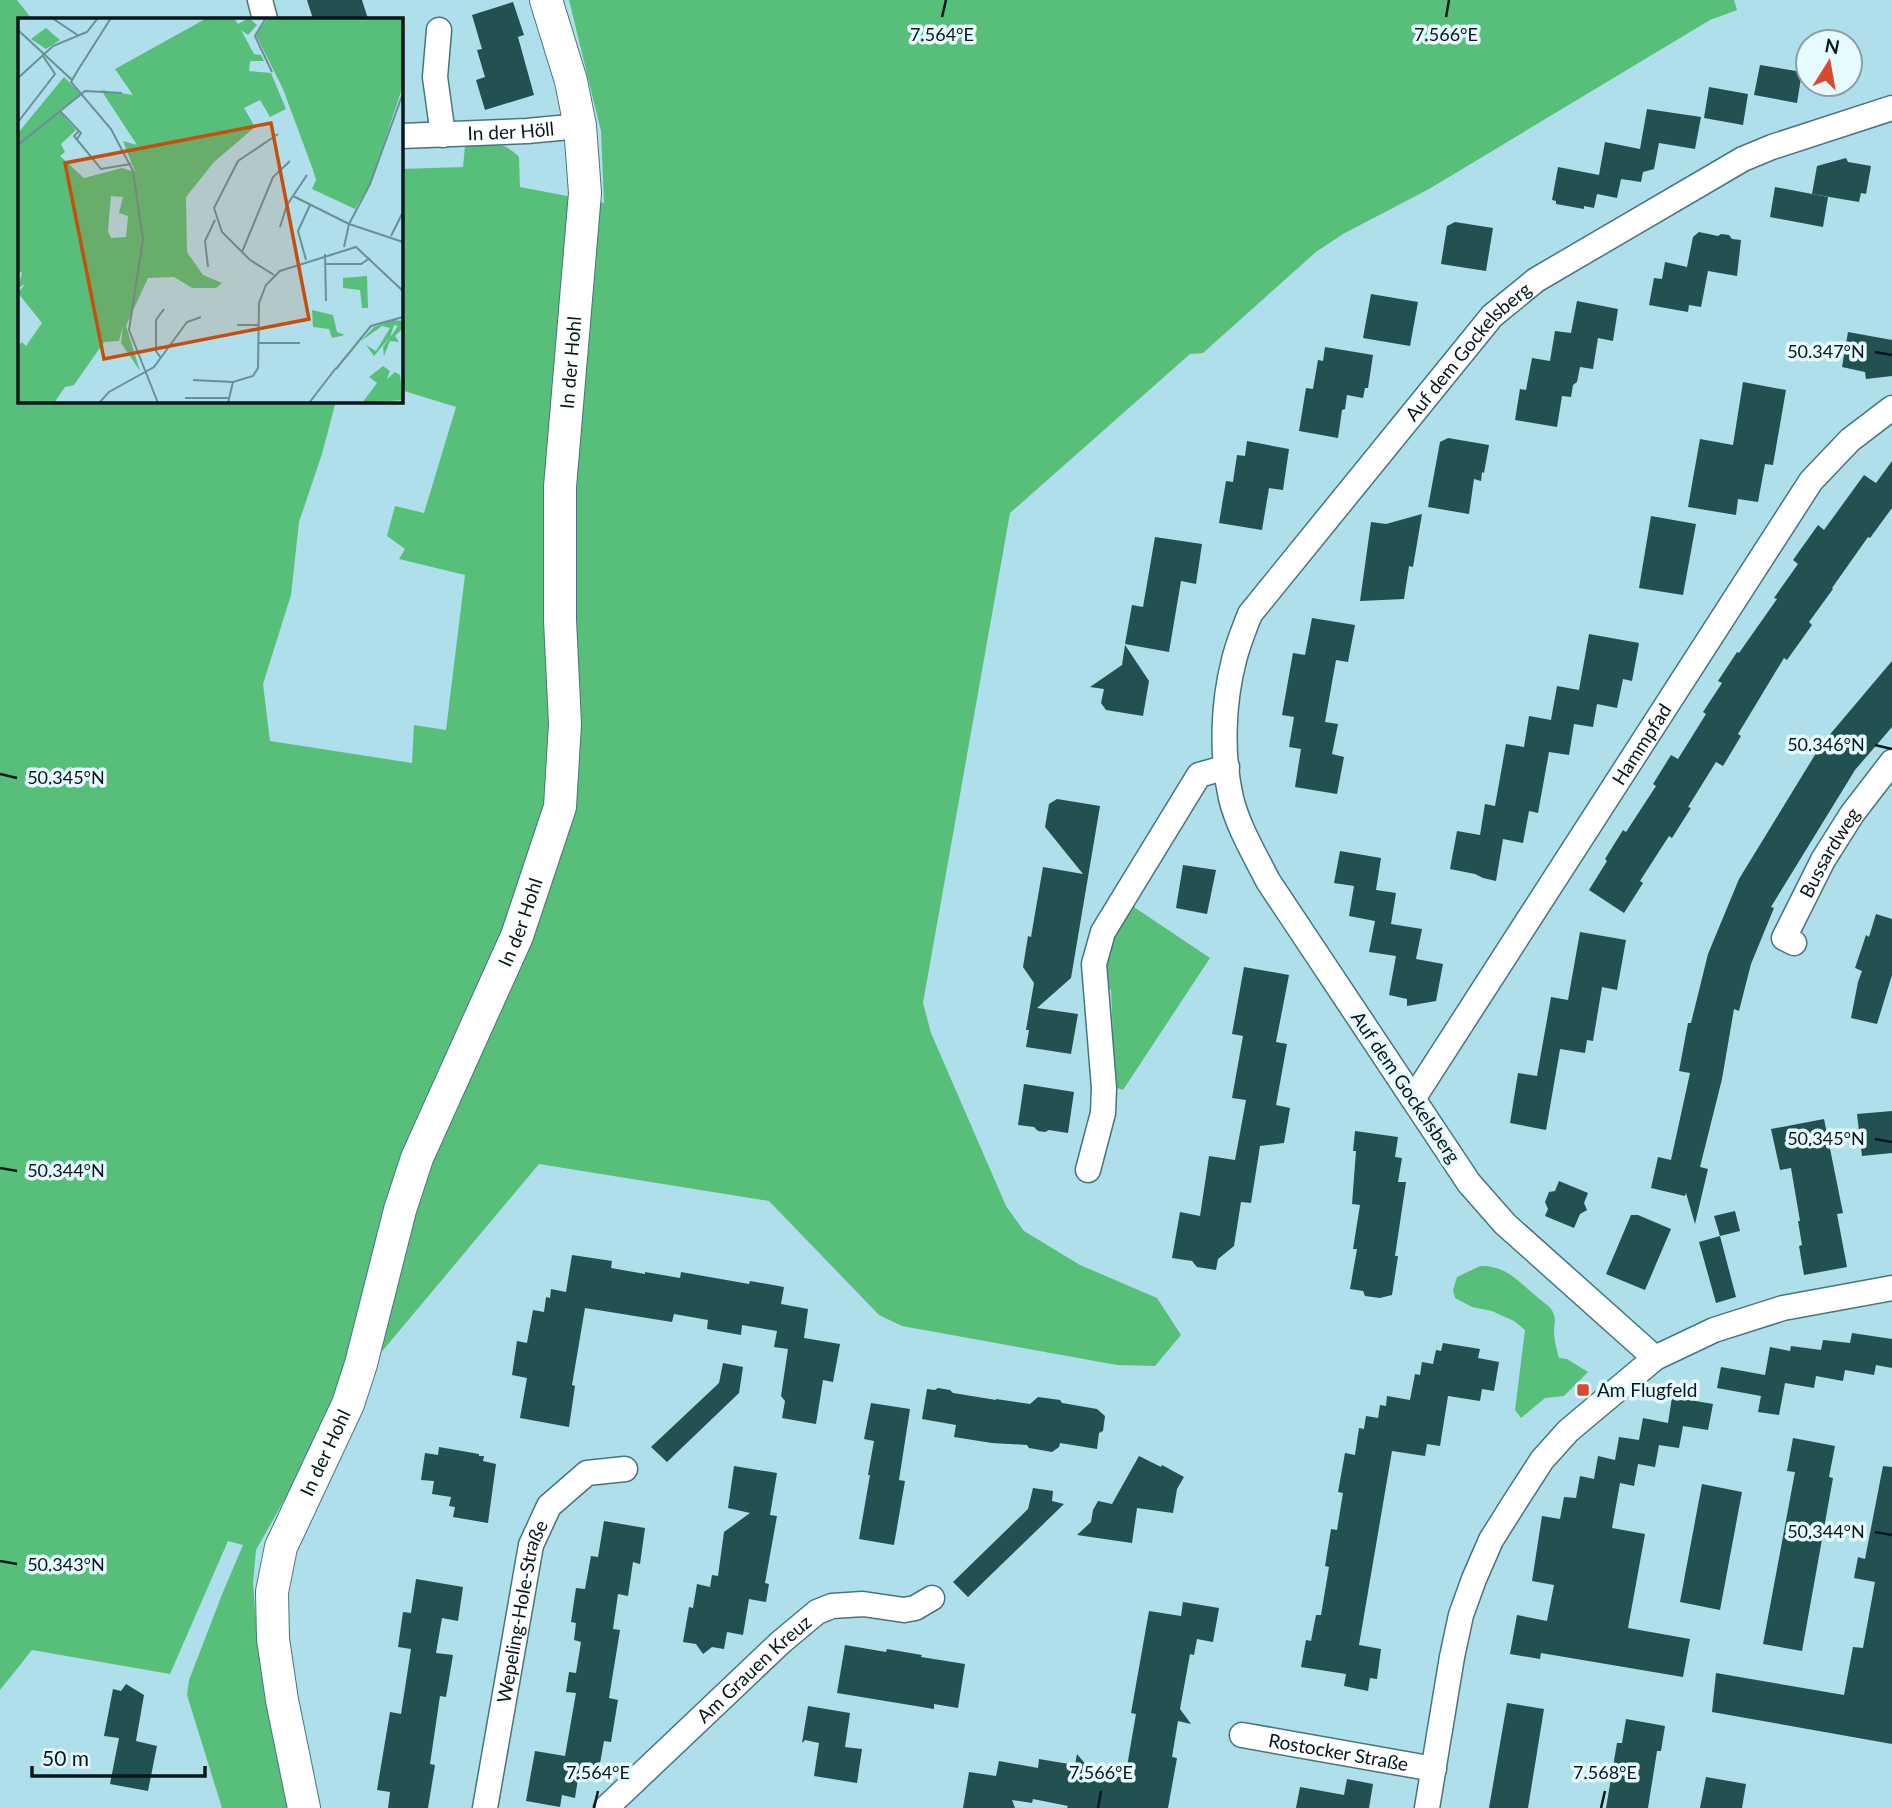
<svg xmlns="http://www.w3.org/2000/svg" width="1892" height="1808" font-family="Lato,sans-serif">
	<rect width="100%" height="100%" fill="#afdfea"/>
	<!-- green -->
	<g fill="#58bf7b">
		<path d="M 0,0 L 17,0 L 32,19 L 19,19 L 19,401 L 336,401 L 322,454 L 299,522 L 291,595 L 263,684 L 270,741 L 412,763 L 414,725 L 446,730 L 465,575 L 399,559 L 405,549 L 387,536 L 395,506 L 424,513 L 456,407 L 401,390 L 401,169 L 463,167 L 465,146 C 487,144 502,139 519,157 L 520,187 L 604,203 L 601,131 L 569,0 L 1734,0 L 1737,10 L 1710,20 L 1429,189 L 1343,234 L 1316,252 L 1203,353 L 1190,354 L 1010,513 L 923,1003 L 931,1033 L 1006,1206 L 1024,1231 L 1080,1265 L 1157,1298 L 1181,1335 L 1155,1366 L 1117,1365 L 902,1326 L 879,1315 L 769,1201 L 539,1164 L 384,1349 L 344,1394 L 256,1550 L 253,1583 L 258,1650 L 288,1808 L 222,1808 L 187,1695 L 189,1680 L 223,1592 L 243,1545 L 228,1541 L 170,1674 L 32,1650 L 0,1690 Z"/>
		<polygon points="1128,903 1210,958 1123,1090 1115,1087 1111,990 1103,984 1109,936"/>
		<path d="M 1480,1266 C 1505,1265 1518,1281 1536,1296 C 1543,1303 1551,1305 1554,1315 C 1556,1321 1554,1325 1554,1331 C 1554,1340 1557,1350 1559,1358 L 1567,1359 L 1588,1372 L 1564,1396 L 1545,1398 L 1521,1418 L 1515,1410 L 1525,1330 L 1514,1321 L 1492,1311 L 1472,1307 L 1455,1298 L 1453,1290 L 1457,1277 Z"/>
	</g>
	<!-- building -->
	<g fill="#215150">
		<polygon points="307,0 362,0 368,19 313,19"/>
		<polygon points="513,2 524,35 518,37 534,95 485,110 476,80 485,77 477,50 482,49 472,15"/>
		<polygon points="1760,65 1802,72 1797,103 1754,95"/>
		<polygon points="1709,87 1748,94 1743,125 1704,118"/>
		<polygon points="1647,109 1701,117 1695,149 1659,143 1654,169 1643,172 1641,182 1621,179 1617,198 1597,194 1594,208 1584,206 1584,209 1556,204 1556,201 1552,200 1558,167 1599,175 1605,142 1640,149"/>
		<polygon points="1846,158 1848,162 1871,166 1866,194 1861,193 1859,202 1812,194 1817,166"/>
		<polygon points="1775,187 1828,197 1823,227 1770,217"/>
		<polygon points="1455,222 1493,228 1486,271 1441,264 1447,226"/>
		<polygon points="1699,232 1718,236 1721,234 1729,235 1732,239 1741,240 1737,276 1708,271 1701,307 1689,305 1688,312 1649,305 1654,278 1662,279 1665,262 1687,267 1693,237"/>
		<polygon points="1371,294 1418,302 1410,346 1363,338"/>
		<polygon points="1577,301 1618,309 1613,341 1598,338 1593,369 1580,367 1577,382 1573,385 1571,397 1562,396 1557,427 1515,420 1520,389 1526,390 1532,358 1550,361 1555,331 1571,333"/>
		<polygon points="1848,332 1892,340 1892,376 1866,379 1865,372 1842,367"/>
		<polygon points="1325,347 1373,355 1368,388 1365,388 1363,398 1347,395 1345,409 1342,410 1338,438 1299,431 1306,388 1313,389 1318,360 1323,361"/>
		<polygon points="1743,382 1786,390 1773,465 1765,464 1758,502 1738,499 1736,515 1688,507 1700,439 1733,445"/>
		<polygon points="1448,438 1489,445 1484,473 1482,472 1481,481 1474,479 1469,514 1428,507 1440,442"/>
		<polygon points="1247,441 1289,449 1283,490 1269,488 1262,530 1219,523 1226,481 1233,482 1237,455 1245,456"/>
		<polygon points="1892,461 1892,508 1870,538 1868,537 1832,588 1833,589 1809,622 1812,625 1787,660 1784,658 1738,734 1741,736 1723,766 1716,762 1688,807 1691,808 1672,838 1669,836 1640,881 1643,883 1624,913 1589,890 1607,861 1605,859 1623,830 1626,832 1656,786 1653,784 1671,755 1678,759 1706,714 1703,712 1722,683 1718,681 1737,652 1739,653 1777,599 1774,598 1798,564 1793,560 1818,525 1824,530 1864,475 1876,483"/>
		<polygon points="1422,514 1413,567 1409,566 1404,599 1360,601 1371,522 1386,524"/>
		<polygon points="1651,516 1696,524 1683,595 1639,588"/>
		<polygon points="1155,537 1202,544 1196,584 1181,581 1169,652 1125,644 1132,605 1143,607"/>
		<polygon points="1312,618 1355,625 1348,662 1336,660 1325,722 1338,724 1332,754 1344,757 1337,794 1295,787 1301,749 1289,747 1294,717 1282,715 1293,653 1305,655"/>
		<polygon points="1589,634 1639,643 1632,681 1623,679 1617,708 1597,704 1593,727 1574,724 1569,755 1549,752 1538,813 1529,811 1523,843 1503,839 1496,881 1483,878 1475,874 1450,869 1457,831 1480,835 1485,804 1495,806 1506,744 1524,747 1529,716 1551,720 1557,686 1579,690"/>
		<polygon points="1125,645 1149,681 1143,716 1106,710 1101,703 1104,689 1090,687 1122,665"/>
		<polygon points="1892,661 1892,727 1855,770 1771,907 1774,908 1751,964 1739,1011 1734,1009 1722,1079 1700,1167 1708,1169 1695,1224 1686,1193 1685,1196 1651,1188 1658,1157 1671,1160 1690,1073 1679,1071 1688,1023 1691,1023 1708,954 1739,879 1821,745"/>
		<polygon points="1057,799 1100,806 1071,978 1037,1008 1078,1014 1071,1054 1026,1047 1029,1030 1026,1030 1034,983 1023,967 1028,936 1031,937 1043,867 1083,874 1045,827 1049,804"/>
		<polygon points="1340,851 1381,858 1376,890 1396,893 1391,924 1422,929 1416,959 1443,964 1436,1001 1407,1006 1407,999 1389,995 1396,956 1369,952 1375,921 1349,916 1354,886 1334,883"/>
		<polygon points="1183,865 1216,870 1207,914 1176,908"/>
		<polygon points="1876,914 1892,919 1892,975 1877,1024 1851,1018 1858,982 1862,971 1855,968 1866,935 1869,937"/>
		<polygon points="1580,932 1626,940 1617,990 1602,987 1593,1041 1587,1040 1585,1053 1560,1049 1546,1130 1510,1123 1518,1073 1537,1076 1551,997 1568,1000"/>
		<polygon points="1244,967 1289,975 1276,1042 1287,1044 1276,1105 1290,1108 1284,1143 1260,1146 1251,1203 1241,1202 1234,1246 1218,1259 1216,1270 1197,1267 1192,1261 1172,1258 1180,1212 1200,1216 1209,1156 1235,1160 1246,1100 1232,1098 1243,1036 1232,1034"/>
		<polygon points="1024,1084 1074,1092 1068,1133 1049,1130 1045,1132 1038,1131 1034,1127 1018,1125"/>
		<polygon points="1892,1111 1892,1153 1862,1156 1857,1114"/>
		<polygon points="1824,1119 1843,1213 1837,1214 1847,1267 1804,1275 1799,1246 1802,1245 1798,1221 1800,1221 1791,1168 1780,1170 1771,1129"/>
		<polygon points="1355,1131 1398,1137 1395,1157 1402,1158 1398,1182 1406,1182 1395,1256 1398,1256 1392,1295 1380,1298 1365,1296 1363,1291 1350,1289 1357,1249 1353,1249 1360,1205 1352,1204 1356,1151 1353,1151"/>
		<polygon points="1559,1181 1588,1193 1584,1203 1587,1210 1580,1214 1574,1228 1545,1216 1548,1209 1545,1202 1549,1192 1555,1191"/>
		<polygon points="1735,1211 1740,1231 1720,1236 1714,1216"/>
		<polygon points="1631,1215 1638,1215 1671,1229 1645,1290 1606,1274"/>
		<polygon points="1720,1236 1736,1297 1716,1303 1699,1242"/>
		<polygon points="572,1255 612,1261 611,1268 645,1274 645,1272 680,1278 681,1272 749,1284 750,1281 784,1287 781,1304 808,1309 804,1338 840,1344 833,1382 823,1380 816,1424 782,1418 785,1401 781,1396 788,1349 774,1347 777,1331 742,1325 741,1335 707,1329 708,1320 674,1314 672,1322 585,1308 572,1385 575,1386 569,1427 520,1418 527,1378 512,1375 517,1341 527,1343 533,1310 544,1312 546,1297 550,1298 551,1289 566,1292"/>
		<polygon points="1852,1333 1892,1339 1892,1368 1876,1365 1874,1375 1845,1370 1843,1381 1816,1376 1814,1388 1785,1383 1779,1415 1758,1412 1761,1396 1717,1388 1721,1367 1765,1375 1770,1347 1790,1351 1791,1346 1821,1350 1823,1340 1850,1343"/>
		<polygon points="1443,1343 1480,1349 1478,1358 1499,1362 1494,1391 1482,1389 1480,1401 1448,1396 1440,1446 1427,1444 1425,1456 1392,1451 1359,1645 1381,1649 1377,1679 1370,1678 1368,1691 1344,1686 1346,1674 1301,1667 1306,1640 1311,1641 1316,1615 1321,1615 1329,1567 1325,1566 1331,1529 1337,1530 1343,1493 1338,1492 1345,1453 1355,1455 1359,1428 1364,1429 1366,1416 1378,1418 1380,1405 1386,1406 1387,1396 1410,1400 1415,1374 1420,1375 1422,1362 1433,1364 1436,1350 1441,1351"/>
		<polygon points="723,1363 743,1367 739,1393 667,1462 651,1447 719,1383"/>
		<polygon points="938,1388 950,1390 953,1393 996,1400 996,1399 1030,1404 1038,1397 1060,1400 1062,1403 1097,1409 1105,1416 1103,1431 1099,1433 1097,1449 1060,1443 1059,1447 1052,1452 1029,1448 1027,1445 992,1443 954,1437 956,1425 922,1419 927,1389 935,1390"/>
		<polygon points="1672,1397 1713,1404 1708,1430 1683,1426 1679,1448 1659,1445 1655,1467 1638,1464 1634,1486 1620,1483 1612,1528 1645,1534 1628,1628 1690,1639 1683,1677 1541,1653 1540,1659 1510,1654 1517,1615 1547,1621 1554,1585 1532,1581 1542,1516 1560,1519 1564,1497 1576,1498 1580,1476 1594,1479 1598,1456 1615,1460 1619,1437 1639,1440 1643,1418 1668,1423"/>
		<polygon points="871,1403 910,1409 899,1480 905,1481 894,1545 859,1539 870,1475 868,1475 874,1441 864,1439"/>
		<polygon points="1793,1438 1835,1446 1829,1477 1833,1478 1802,1651 1763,1644 1795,1472 1787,1471"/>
		<polygon points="439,1447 479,1454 479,1456 484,1456 483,1461 496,1464 488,1523 453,1517 455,1507 449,1506 451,1497 432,1494 434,1481 421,1480 425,1453 438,1455"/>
		<polygon points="1139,1456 1161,1467 1162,1465 1184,1477 1177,1489 1173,1513 1137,1508 1132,1543 1077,1535 1091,1522 1093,1510 1098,1501 1112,1504"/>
		<polygon points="734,1466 777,1473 770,1515 777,1516 765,1583 769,1584 766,1602 749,1599 743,1635 727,1632 724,1649 712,1647 703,1654 696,1644 683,1642 689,1607 693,1608 697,1584 710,1587 712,1575 718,1576 724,1532 750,1513 728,1508"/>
		<polygon points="1883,1466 1892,1467 1892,1744 1712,1712 1716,1673 1844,1695 1853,1647 1863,1648 1875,1582 1854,1578 1858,1557 1865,1559"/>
		<polygon points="1702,1484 1742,1492 1720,1610 1680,1602"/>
		<polygon points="1033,1488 1053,1491 1052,1501 1064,1504 968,1597 953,1582 1028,1509"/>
		<polygon points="604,1521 645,1528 640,1564 633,1562 628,1596 618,1594 613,1629 620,1630 609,1698 618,1700 611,1742 604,1741 599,1769 580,1766 575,1798 562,1795 560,1807 526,1801 535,1751 565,1756 576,1693 566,1692 569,1672 576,1673 581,1642 574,1640 576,1623 571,1622 576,1588 585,1589 591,1556 598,1557"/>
		<polygon points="416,1579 463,1587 458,1621 442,1618 436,1653 453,1655 446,1697 440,1696 430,1764 435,1765 428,1808 388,1808 390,1792 377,1790 390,1712 401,1714 411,1649 398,1647 403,1612 411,1613"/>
		<polygon points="1183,1602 1219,1608 1213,1642 1197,1639 1194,1655 1190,1654 1180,1709 1191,1724 1178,1721 1172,1757 1177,1758 1168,1808 1067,1808 1068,1806 1033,1799 1032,1803 1012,1800 1015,1808 963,1808 969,1772 996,1776 999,1761 1038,1768 1039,1759 1075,1765 1077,1754 1093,1773 1125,1778 1136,1714 1131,1713 1149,1611 1181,1616"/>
		<polygon points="845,1645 886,1652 887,1649 922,1655 921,1657 965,1664 958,1708 934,1704 934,1709 837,1693"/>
		<polygon points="126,1684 144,1695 136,1741 157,1746 148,1791 110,1784 119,1738 104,1736 113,1689 121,1691"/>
		<polygon points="1507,1703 1544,1709 1528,1808 1489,1808"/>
		<polygon points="808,1706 850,1713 845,1747 862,1749 857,1783 814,1776 819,1743 805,1740 802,1743"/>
		<polygon points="1626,1719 1665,1726 1661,1751 1657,1751 1648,1808 1606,1808 1617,1743 1622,1743"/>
		<polygon points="1706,1777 1746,1784 1742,1808 1700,1808"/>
		<polygon points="1347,1779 1373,1784 1369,1808 1296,1808 1300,1787 1344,1795"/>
	</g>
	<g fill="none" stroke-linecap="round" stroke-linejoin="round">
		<!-- minor casing -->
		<g stroke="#47757e" stroke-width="27">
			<g id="minor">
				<polyline points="260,0 265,19"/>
				<polyline points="439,30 435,77 443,135"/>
				<path id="s1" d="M 401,136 L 527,131 L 580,126"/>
				<path id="s2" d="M 1794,943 L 1784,938 L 1823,860 L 1852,814 L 1892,762"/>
				<path id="s3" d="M 1413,1099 L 1811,481 L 1850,440 L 1892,408"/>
				<polyline points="1088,1170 1103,1113 1104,1088 1094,964 1103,932 1199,775 1227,767"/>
				<path id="s4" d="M 1655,1358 L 1505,1224 L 1469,1183 L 1268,881 C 1255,855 1238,827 1231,798 C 1221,754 1223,703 1234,660 C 1238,644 1244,629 1250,614 L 1492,316 L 1536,280 L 1743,159 L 1772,147 L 1892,108"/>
				<path id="s5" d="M 1242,1735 L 1434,1769"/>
				<path id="s6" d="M 485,1808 L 531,1545 L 549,1506 L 587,1473 L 625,1469"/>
				<path id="s7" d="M 606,1808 L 781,1642 L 817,1612 L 832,1606 L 863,1604 L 904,1610 L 915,1608 L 932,1598"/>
				<polyline points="1427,1808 1452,1657 1461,1615 1474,1579 1491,1540 1513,1505 1542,1460 1568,1431 1655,1358 1714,1330 1783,1308 1892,1288"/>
			</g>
		</g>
		<!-- tertiary casing -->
		<g stroke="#47757e" stroke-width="34">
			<g id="tertiary">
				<path id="s8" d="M 304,1808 L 282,1700 L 273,1639 L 272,1592 L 281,1547 L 348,1404 L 361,1364 L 400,1210 L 417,1158 L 517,936 L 560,807 L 565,724 L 560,620 L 560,487 L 585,193 L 580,126 L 571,81 L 546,0"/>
			</g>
		</g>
		<!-- minor -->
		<use href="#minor" stroke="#fff" stroke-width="24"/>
		<!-- tertiary -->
		<use href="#tertiary" stroke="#fff" stroke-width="32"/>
	</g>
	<!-- ticks -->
	<path fill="none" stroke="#05171b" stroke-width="2.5" d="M 942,17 L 946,0M 1446,17 L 1449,0M 1875,352 L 1892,355M 1875,745 L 1892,749M 0,774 L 17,778M 1875,1139 L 1892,1142M 0,1168 L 17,1171M 1875,1532 L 1892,1535M 0,1561 L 17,1564M 594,1808 L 598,1791M 1098,1808 L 1101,1791M 1601,1808 L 1605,1791"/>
	<!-- markers -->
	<rect fill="#d54a31" stroke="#e7faff" stroke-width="2.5" x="1576" y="1383" width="14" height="14" rx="3.5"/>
	<g text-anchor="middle" stroke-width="7" stroke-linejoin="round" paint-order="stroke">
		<!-- street labels -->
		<g font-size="19" fill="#05171b" stroke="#e7faff">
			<text dy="7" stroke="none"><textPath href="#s1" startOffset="110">In der Höll</textPath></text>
			<text dy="7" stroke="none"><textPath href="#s4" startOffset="1239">Auf dem Gockelsberg</textPath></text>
			<text dy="7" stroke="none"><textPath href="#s8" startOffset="1503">In der Hohl</textPath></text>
			<text dy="7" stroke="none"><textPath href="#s3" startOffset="422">Hammpfad</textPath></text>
			<text dy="7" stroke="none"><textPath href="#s2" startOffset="108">Bussardweg</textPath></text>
			<text dy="7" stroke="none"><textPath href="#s8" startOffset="936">In der Hohl</textPath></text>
			<text transform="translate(1406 1087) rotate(56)" y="7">Auf dem Gockelsberg</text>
			<text dy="7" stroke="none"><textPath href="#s8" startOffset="369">In der Hohl</textPath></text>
			<text dy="7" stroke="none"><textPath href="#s6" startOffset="200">Wepeling-Hole-Straße</textPath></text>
			<text dy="7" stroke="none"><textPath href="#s7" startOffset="203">Am Grauen Kreuz</textPath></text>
			<text dy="7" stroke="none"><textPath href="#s5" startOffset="98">Rostocker Straße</textPath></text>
		</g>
		<!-- poi labels -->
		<g font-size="19" fill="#05171b" stroke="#e7faff" text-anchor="start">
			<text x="1597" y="1397">Am Flugfeld</text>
		</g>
	</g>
	<!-- overview -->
	<g transform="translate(18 18)">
		<rect width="385" height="385" fill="#afdfea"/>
		<path d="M 189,0 L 216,0 L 220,6 L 231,0 L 239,7 L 230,17 L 223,12 L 236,36 L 243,37 L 246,43 L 232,43 L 231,53 L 253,55 L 268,91 L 252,99 L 242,82 L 226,90 L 237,109 L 196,144 L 168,179 L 169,234 L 185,257 L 204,265 L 198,270 L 174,270 L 156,259 L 130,260 L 108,308 L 122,353 L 103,325 L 105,308 L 101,323 L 86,324 L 56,367 L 47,369 L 36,385 L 0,385 L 0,328 L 4,324 L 8,328 L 24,305 L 0,275 L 7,266 L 0,270 L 4,255 L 0,252 L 0,115 L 46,59 L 63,76 L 41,93 L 58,112 L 43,126 L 47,134 L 42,138 L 66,160 L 104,150 L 117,154 L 105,123 L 119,127 L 83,72 L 115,77 L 97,51 ZM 93,178 L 105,179 L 101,195 L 110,198 L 108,219 L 93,220 L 90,213 ZM 250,0 L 385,0 L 385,68 L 352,166 L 337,191 L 294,171 L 298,162 L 295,152 L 265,71 L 238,17 ZM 28,10 L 42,22 L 28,31 L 13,21 ZM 349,258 L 350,290 L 344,290 L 342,272 L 325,270 L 325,260 ZM 294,292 L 315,297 L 319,314 L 327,317 L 314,320 L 311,311 L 295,309 ZM 375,302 L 385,303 L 385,310 L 377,318 L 381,324 L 372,323 L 366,338 L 365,329 L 380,308 L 376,307 L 372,319 L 356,338 L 348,327 L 358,333 L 372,310 L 364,308 L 343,323 L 356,309 ZM 365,348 L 372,353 L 369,361 L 377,354 L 382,357 L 385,382 L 344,385 L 359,365 L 351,359 Z" fill="#58bf7b" fill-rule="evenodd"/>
		<path fill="none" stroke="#6b8f97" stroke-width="2" d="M 34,0 L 61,18M 248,0 L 237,18 L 254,54M 0,12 L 54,62M 60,52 L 53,64 L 93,111 L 115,153 L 125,221 L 111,312 L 140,385M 60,52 L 93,0M 0,60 L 35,28 L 69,14 L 80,0M 42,93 L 63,115 L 59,121M 0,104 L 37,56 L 25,38M 61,113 L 56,118 L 83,151 L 113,146M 0,127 L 67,73 L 104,75M 275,178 L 331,206 L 385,224M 262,209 L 269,187 L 289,157M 373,218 L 385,194M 326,229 L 331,206 L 352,166 L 385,75M 224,234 L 255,159 L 272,143M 307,236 L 308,283M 288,242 L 280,213 L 292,187M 308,246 L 343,246 L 352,240M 190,249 L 187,223 L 197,202M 256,257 L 232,242 L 204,214 L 196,190 L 220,143 L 260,116M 219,307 L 241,307M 241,325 L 282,325M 143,340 L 138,333 L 138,302 L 146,291M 318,351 L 353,308 L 385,299M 175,362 L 215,364M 167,380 L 210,380M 81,385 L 91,374 L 136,349 L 169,304 L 183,299M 210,385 L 215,364 L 235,358 L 240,350 L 241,285 L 248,267 L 262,253 L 338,229 L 385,273M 291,385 L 318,350"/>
		<path fill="#c64f0e" fill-opacity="0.15" stroke="#c64f0e" stroke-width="3.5" d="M 253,105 L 291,301 L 86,341 L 47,145 Z"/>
		<rect width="385" height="385" fill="none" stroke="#05171b" stroke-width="3.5"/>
	</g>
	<g font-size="18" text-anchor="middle" fill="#05171b" stroke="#e7faff" stroke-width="7" stroke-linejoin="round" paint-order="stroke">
		<text x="942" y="41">7.564°E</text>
		<text x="1446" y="41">7.566°E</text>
		<text x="1826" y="358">50.347°N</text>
		<text x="1826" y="751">50.346°N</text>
		<text x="66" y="784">50.345°N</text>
		<text x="1826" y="1145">50.345°N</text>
		<text x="66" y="1177">50.344°N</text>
		<text x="1826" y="1538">50.344°N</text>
		<text x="66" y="1571">50.343°N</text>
		<text x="598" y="1779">7.564°E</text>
		<text x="1101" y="1779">7.566°E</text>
		<text x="1605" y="1779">7.568°E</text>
	</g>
	<!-- north arrow -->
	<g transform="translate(1829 63) rotate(11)"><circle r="33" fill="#e7faff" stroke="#8d9fa4" stroke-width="2"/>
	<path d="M0-5L12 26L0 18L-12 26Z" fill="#d54a31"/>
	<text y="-10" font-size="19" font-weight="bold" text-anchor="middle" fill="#05171b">N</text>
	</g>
	<!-- scale -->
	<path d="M32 1766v10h173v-10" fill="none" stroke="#05171b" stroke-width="3.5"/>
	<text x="42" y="1766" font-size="21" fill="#05171b" stroke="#e7faff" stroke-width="5" paint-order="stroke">50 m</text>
</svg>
